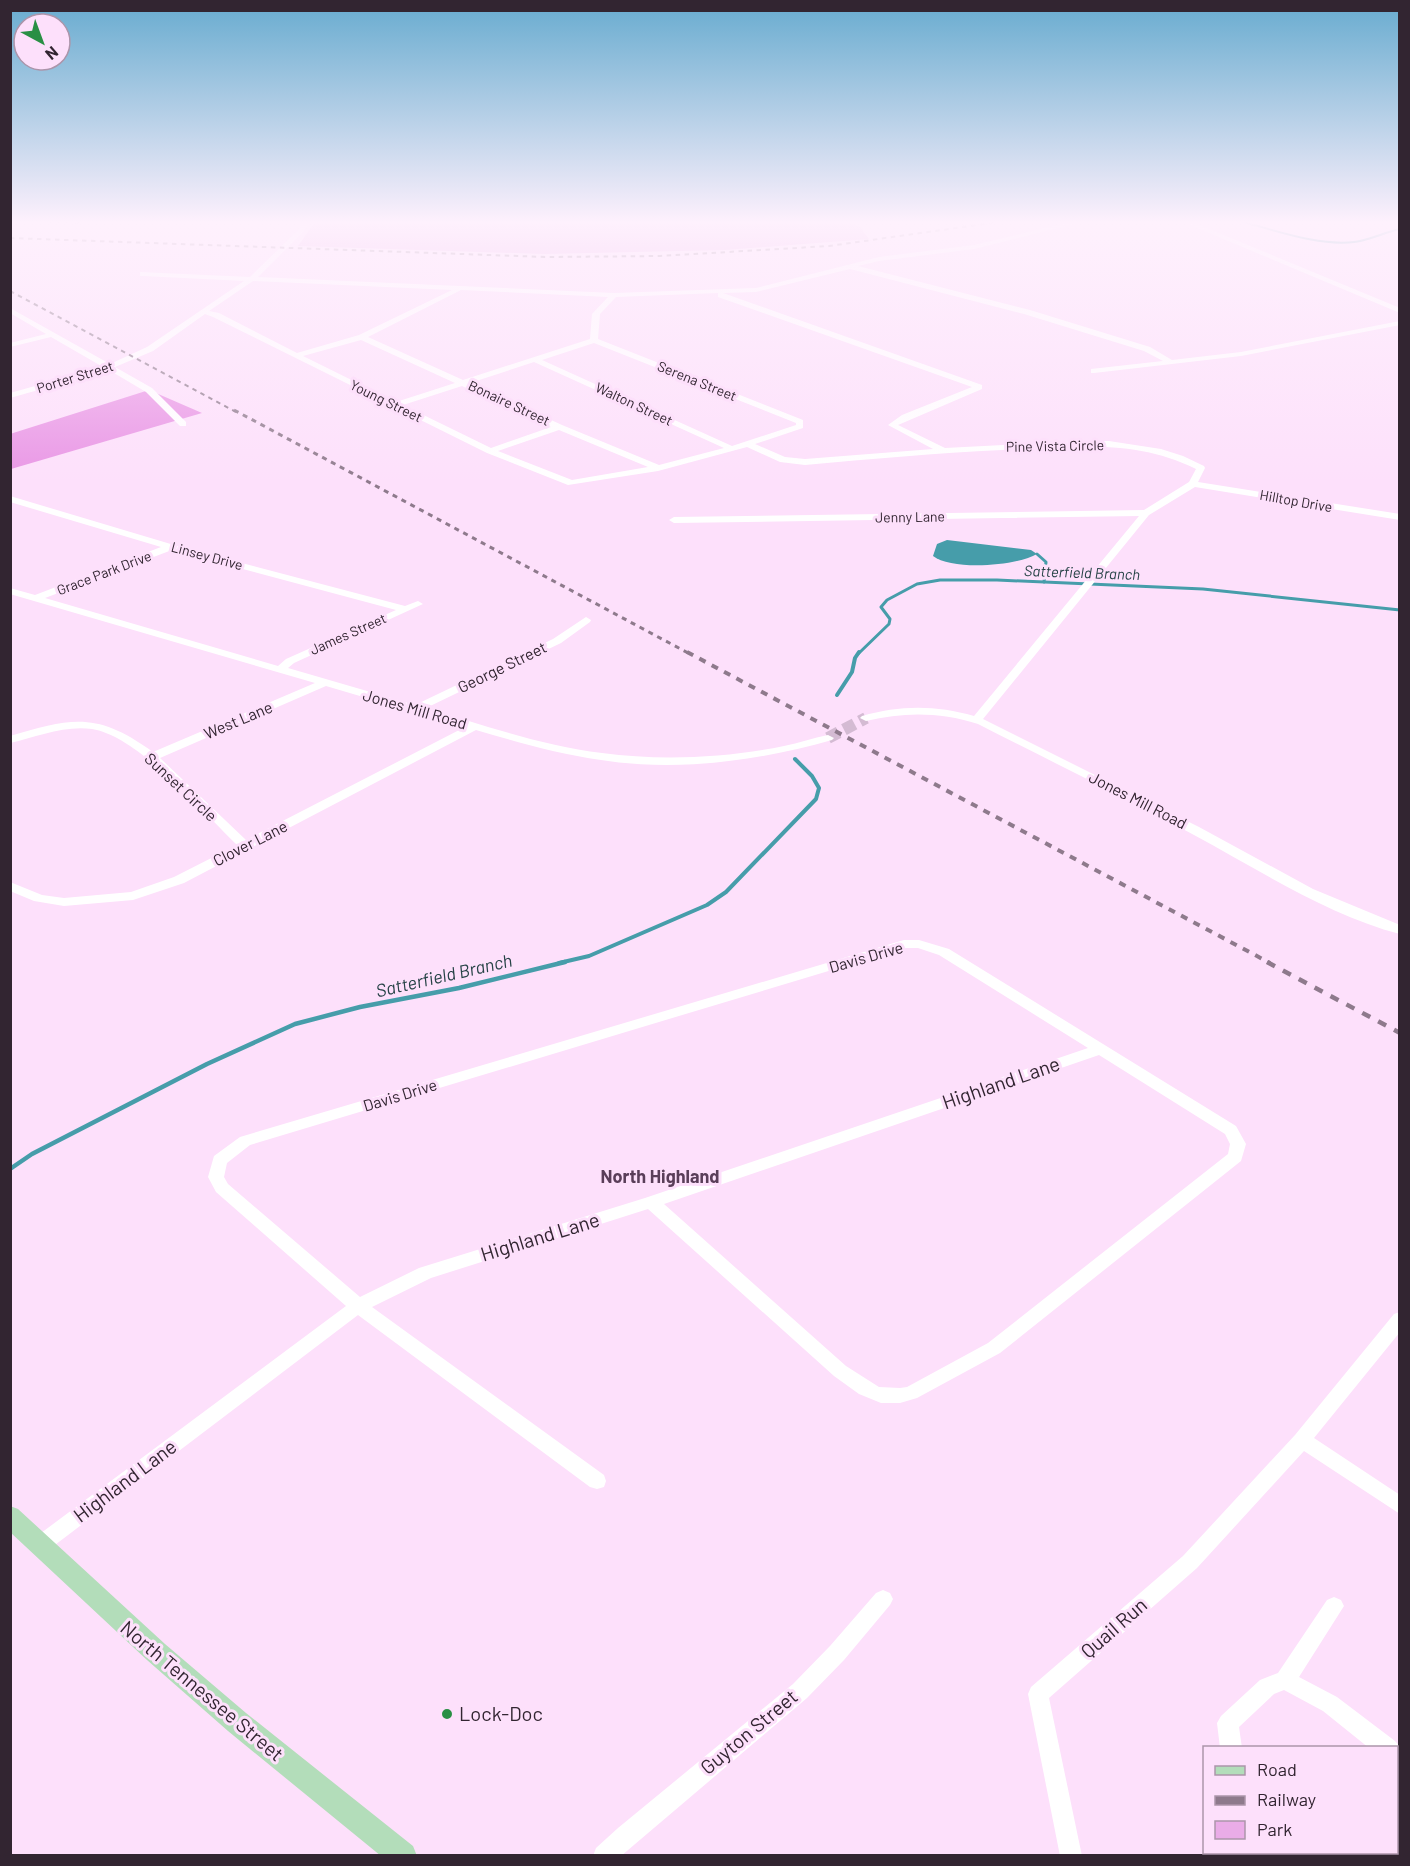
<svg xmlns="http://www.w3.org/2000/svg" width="1410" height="1866" font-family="Barlow,sans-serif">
	<rect width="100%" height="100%" fill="#fde0fb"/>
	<!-- green -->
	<polygon fill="#eaace7" points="315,222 848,222 860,227 869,239 725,250 544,254 298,246"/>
	<!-- forest -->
	<polygon fill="#e996e5" points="149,390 202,413 11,469 10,434"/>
	<!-- water -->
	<path fill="#469daa" d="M 947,540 L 1031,550 L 1037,554 C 1017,566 952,571 933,556 L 937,544 Z"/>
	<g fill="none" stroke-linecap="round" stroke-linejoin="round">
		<!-- stream-far3 -->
		<path stroke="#469daa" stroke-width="2" d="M 1243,222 C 1278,231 1318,246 1354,242 C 1370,240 1385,232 1400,229"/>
		<!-- stream-far2 -->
		<g stroke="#469daa" stroke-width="3">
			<polyline points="1037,554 1046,562 1044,582"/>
			<polyline points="858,654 889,624 890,619 881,607 887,600 917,584 940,580 997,580 1203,589 1400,610"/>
		</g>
		<!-- stream-far1 -->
		<g stroke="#469daa" stroke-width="4">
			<polyline points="837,695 852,672 855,658 859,652"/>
			<polyline points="559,963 589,956 707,905 726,892 816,799 819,788 812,776 795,759"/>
		</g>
		<!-- stream -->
		<polyline stroke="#469daa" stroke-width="4.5" points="10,1169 32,1154 207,1064 295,1024 360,1007 459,988 565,962"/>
		<!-- minor-tunnel -->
		<polyline stroke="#d4bbd3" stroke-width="12" stroke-dasharray="12 6" stroke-linecap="butt" points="828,738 866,718"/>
		<!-- minor -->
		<g fill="#fff" fill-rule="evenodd">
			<path d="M 303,222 L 309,222 L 304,231 L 258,277 L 614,293 L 756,288 L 879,257 L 974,245 L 1070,222 L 1082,222 L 974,249 L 879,261 L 858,266 L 1030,310 L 1150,347 L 1172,360 L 1241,352 L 1400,321 L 1400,325 L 1241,356 L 1094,373 L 1091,373 L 1091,369 L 1163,361 L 1144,351 L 1024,314 L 850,269 L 756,292 L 723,293 L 982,385 L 982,389 L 898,425 L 945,448 L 1059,442 L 1109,441 L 1161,449 L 1183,456 L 1204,466 L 1205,468 L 1198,482 L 1400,514 L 1400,520 L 1195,487 L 1149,515 L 983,719 L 1199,827 L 1313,889 L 1400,925 L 1400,934 C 1330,916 1257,869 1194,835 C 1123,796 1050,761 978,724 C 940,712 904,712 866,721 L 860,718 L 862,716 C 900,705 936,705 974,716 L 1139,516 L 674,523 L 669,520 L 674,517 L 1144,510 L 1189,482 L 1196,469 C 1135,438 1068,447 1002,450 C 936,453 871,459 805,465 L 780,462 L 747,447 L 658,471 L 568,485 L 487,453 L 213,317 L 205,314 L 153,351 L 115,367 L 152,388 L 186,422 L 186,426 L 180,426 L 146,392 L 109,370 L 10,398 L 10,393 L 103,367 L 51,337 L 10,347 L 10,343 L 46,334 L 10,313 L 10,308 L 110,364 L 147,347 L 244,281 L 143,276 L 140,276 L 140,272 L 250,277 L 299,229 ZM 253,281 L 452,290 L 359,335 L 297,353 L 219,313 L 209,311 ZM 461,290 L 608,297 L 592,314 L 590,339 L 463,380 L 368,337 ZM 718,293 L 718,297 L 972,387 L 902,415 L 888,425 L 933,449 L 805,459 L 785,457 L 755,444 L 803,428 L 803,420 L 598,339 L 600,314 L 616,297 ZM 361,340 L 455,383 L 396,402 L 303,356 ZM 594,343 L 796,423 L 796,425 L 732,446 L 542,360 ZM 534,362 L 724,448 L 659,465 L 562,425 L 470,383 ZM 462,386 L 551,427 L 491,448 L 403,405 ZM 559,430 L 648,467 L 572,480 L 498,451 Z"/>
			<polygon points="1183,222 1192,222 1400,308 1400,313"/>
			<path d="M 10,496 L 174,545 L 405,606 L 418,601 L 423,604 L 294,663 L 288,668 L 415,705 L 553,639 L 586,617 L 591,620 L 590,622 L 561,643 L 426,708 C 484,725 542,746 602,753 C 661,761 726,758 784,746 C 799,743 813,738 828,735 L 834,738 L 832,740 C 758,761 677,772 601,760 C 558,754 517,742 476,730 L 184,883 L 133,900 L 64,906 L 34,901 L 10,891 L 10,882 L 42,895 L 64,898 L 131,892 L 174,877 L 237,845 C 203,812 138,736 92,729 C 65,725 36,737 10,743 L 10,736 C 73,717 98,712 153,752 L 315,683 L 10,594 L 10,588 L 35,595 L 161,547 L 10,502 ZM 172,550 L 396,610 L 286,659 L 278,666 L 45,598 ZM 326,686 L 465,727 L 246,840 L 160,758 Z"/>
			<path d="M 904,940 L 919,940 L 949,949 L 1236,1126 L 1246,1144 L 1241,1161 L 1000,1353 L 917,1398 L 900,1403 L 881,1403 L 859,1394 L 834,1376 L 648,1209 L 431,1278 L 372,1307 L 604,1475 L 606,1481 L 604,1487 L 597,1489 L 590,1487 L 358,1315 L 47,1551 L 40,1554 L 33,1551 L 30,1545 L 33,1539 L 346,1306 L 216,1192 L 208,1177 L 214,1156 L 240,1137 ZM 905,948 L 918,948 L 939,955 L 1088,1048 L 645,1198 L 419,1268 L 360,1297 L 228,1184 L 224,1177 L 227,1163 L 250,1145 ZM 1099,1055 L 1225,1134 L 1230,1144 L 1228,1154 L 988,1343 L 907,1387 L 900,1388 L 879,1387 L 846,1366 L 664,1204 Z"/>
			<polygon points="1400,1312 1400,1332 1314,1438 1400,1495 1400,1514 1304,1451 1197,1568 1049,1698 1082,1856 1060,1856 1028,1694 1031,1687 1183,1556 1295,1435 1394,1314"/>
			<polygon points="883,1590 890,1593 893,1599 890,1605 844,1660 807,1698 621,1856 593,1856 596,1848 618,1828 793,1684 830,1646 876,1593"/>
			<polygon points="1334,1597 1341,1600 1344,1606 1299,1677 1337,1697 1395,1741 1400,1747 1400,1769 1396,1768 1396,1748 1369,1748 1323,1711 1284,1690 1274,1694 1239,1727 1242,1748 1220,1748 1217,1723 1221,1716 1260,1680 1278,1673 1327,1600"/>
			<polygon points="1245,1852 1267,1852 1268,1856 1246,1856"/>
		</g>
		<!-- major -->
		<polygon fill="#b3ddba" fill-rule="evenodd" points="10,1506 18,1509 165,1644 246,1713 413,1846 417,1856 381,1856 228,1731 147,1660 10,1532"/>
		<!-- rail-far3 -->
		<g stroke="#8e7a8c" stroke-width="2" stroke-dasharray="4.5 4.5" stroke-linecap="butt">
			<polyline points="48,222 84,223"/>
			<polyline points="10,238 546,257 660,256 829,246 998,222"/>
			<polyline points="10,291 236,412"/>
		</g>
		<!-- rail-far2 -->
		<polyline stroke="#8e7a8c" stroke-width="3" stroke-dasharray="5 5" stroke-linecap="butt" points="234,410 690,654"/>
		<!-- rail-far1 -->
		<polyline stroke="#8e7a8c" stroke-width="4" stroke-dasharray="7 7" stroke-linecap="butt" points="687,652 1270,963"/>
		<!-- rail -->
		<polyline stroke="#8e7a8c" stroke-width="4.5" stroke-dasharray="9 9" stroke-linecap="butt" points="1267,962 1400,1033"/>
	</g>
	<!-- sky -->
	<linearGradient id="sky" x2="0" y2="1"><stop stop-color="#67abcf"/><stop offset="0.46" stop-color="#fef1fd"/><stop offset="1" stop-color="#fef1fd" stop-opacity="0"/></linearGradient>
	<rect width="1410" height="483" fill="url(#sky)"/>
	<!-- markers -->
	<circle fill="#298f44" stroke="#fde0fb" stroke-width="2" cx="447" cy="1714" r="6"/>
	<g text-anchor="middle" stroke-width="6" stroke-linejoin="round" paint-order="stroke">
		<!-- far-street labels -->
		<g font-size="14" fill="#322531" stroke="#fde0fb">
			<text transform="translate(75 377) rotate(-17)" y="5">Porter Street</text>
			<text transform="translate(697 381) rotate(22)" y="5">Serena Street</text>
			<text transform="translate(386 401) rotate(26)" y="5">Young Street</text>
			<text transform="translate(509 403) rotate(25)" y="5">Bonaire Street</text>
			<text transform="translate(634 404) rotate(25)" y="5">Walton Street</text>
			<text transform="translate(1055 446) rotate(-1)" y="5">Pine Vista Circle</text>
			<text transform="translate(1296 501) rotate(10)" y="5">Hilltop Drive</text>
			<text transform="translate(910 517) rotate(-1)" y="5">Jenny Lane</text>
			<text transform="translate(207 556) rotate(15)" y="5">Linsey Drive</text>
			<text transform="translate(104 573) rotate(-21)" y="5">Grace Park Drive</text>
			<text transform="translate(348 634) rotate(-24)" y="5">James Street</text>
		</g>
		<!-- far-water labels -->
		<g font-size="15" font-style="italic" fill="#264246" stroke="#fde0fb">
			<text transform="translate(1082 573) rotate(2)" y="5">Satterfield Branch</text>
		</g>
		<!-- street labels -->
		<g font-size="16" fill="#322531" stroke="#fde0fb">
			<text transform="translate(502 667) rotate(-26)" y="6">George Street</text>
			<text transform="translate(415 709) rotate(16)" y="6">Jones Mill Road</text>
			<text transform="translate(238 720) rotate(-23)" y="6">West Lane</text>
			<text transform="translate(181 787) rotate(43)" y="6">Sunset Circle</text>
			<text transform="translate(1138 800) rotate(27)" y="6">Jones Mill Road</text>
			<text transform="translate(250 843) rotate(-27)" y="6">Clover Lane</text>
			<text transform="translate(866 957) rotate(-16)" y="6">Davis Drive</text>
			<text transform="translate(400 1095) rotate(-17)" y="6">Davis Drive</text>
		</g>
		<!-- water labels -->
		<g font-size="18" font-style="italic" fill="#264246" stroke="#fde0fb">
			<text transform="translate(444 976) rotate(-13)" y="6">Satterfield Branch</text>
		</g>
		<!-- neighbourhood labels -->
		<g font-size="18" font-weight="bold" fill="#5a3e59" stroke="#fde0fb">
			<text x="660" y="1183">North Highland</text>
		</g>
		<!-- near-street labels -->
		<g font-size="20" fill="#322531" stroke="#fde0fb">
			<text transform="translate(1001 1083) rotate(-19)" y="7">Highland Lane</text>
			<text transform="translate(540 1237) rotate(-17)" y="7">Highland Lane</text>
			<text transform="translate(125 1481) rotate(-37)" y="7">Highland Lane</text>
			<text transform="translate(1114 1628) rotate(-41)" y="7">Quail Run</text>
			<text transform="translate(202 1691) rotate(40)" y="7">North Tennessee Street</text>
			<text transform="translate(749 1732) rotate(-40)" y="7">Guyton Street</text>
		</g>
		<!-- near-poi labels -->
		<g font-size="20" fill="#322531" stroke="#fde0fb" text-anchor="start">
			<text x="459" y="1721">Lock-Doc</text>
		</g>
	</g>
	<!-- border -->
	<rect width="1410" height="1866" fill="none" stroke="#322531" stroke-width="24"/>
	<!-- legend -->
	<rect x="1203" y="1746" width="195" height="108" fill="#fde0fb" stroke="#ac95aa" stroke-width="1.5"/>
	<rect x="1215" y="1766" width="30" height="9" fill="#b3ddba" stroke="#ac95aa" stroke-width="1.5"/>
	<text x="1257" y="1776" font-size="18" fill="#322531">Road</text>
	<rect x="1215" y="1796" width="30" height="9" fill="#8e7a8c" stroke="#ac95aa" stroke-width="1.5"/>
	<text x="1257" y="1806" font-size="18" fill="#322531">Railway</text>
	<rect x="1215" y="1821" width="30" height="18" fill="#eaace7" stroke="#ac95aa" stroke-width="1.5"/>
	<text x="1257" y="1836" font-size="18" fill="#322531">Park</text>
	<!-- north arrow -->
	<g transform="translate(42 42) rotate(139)"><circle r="28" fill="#fde0fb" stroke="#ac95aa" stroke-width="1.5"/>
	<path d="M0-4.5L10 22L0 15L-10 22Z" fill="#298f44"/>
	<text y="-9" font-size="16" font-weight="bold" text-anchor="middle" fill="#322531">N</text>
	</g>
</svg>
